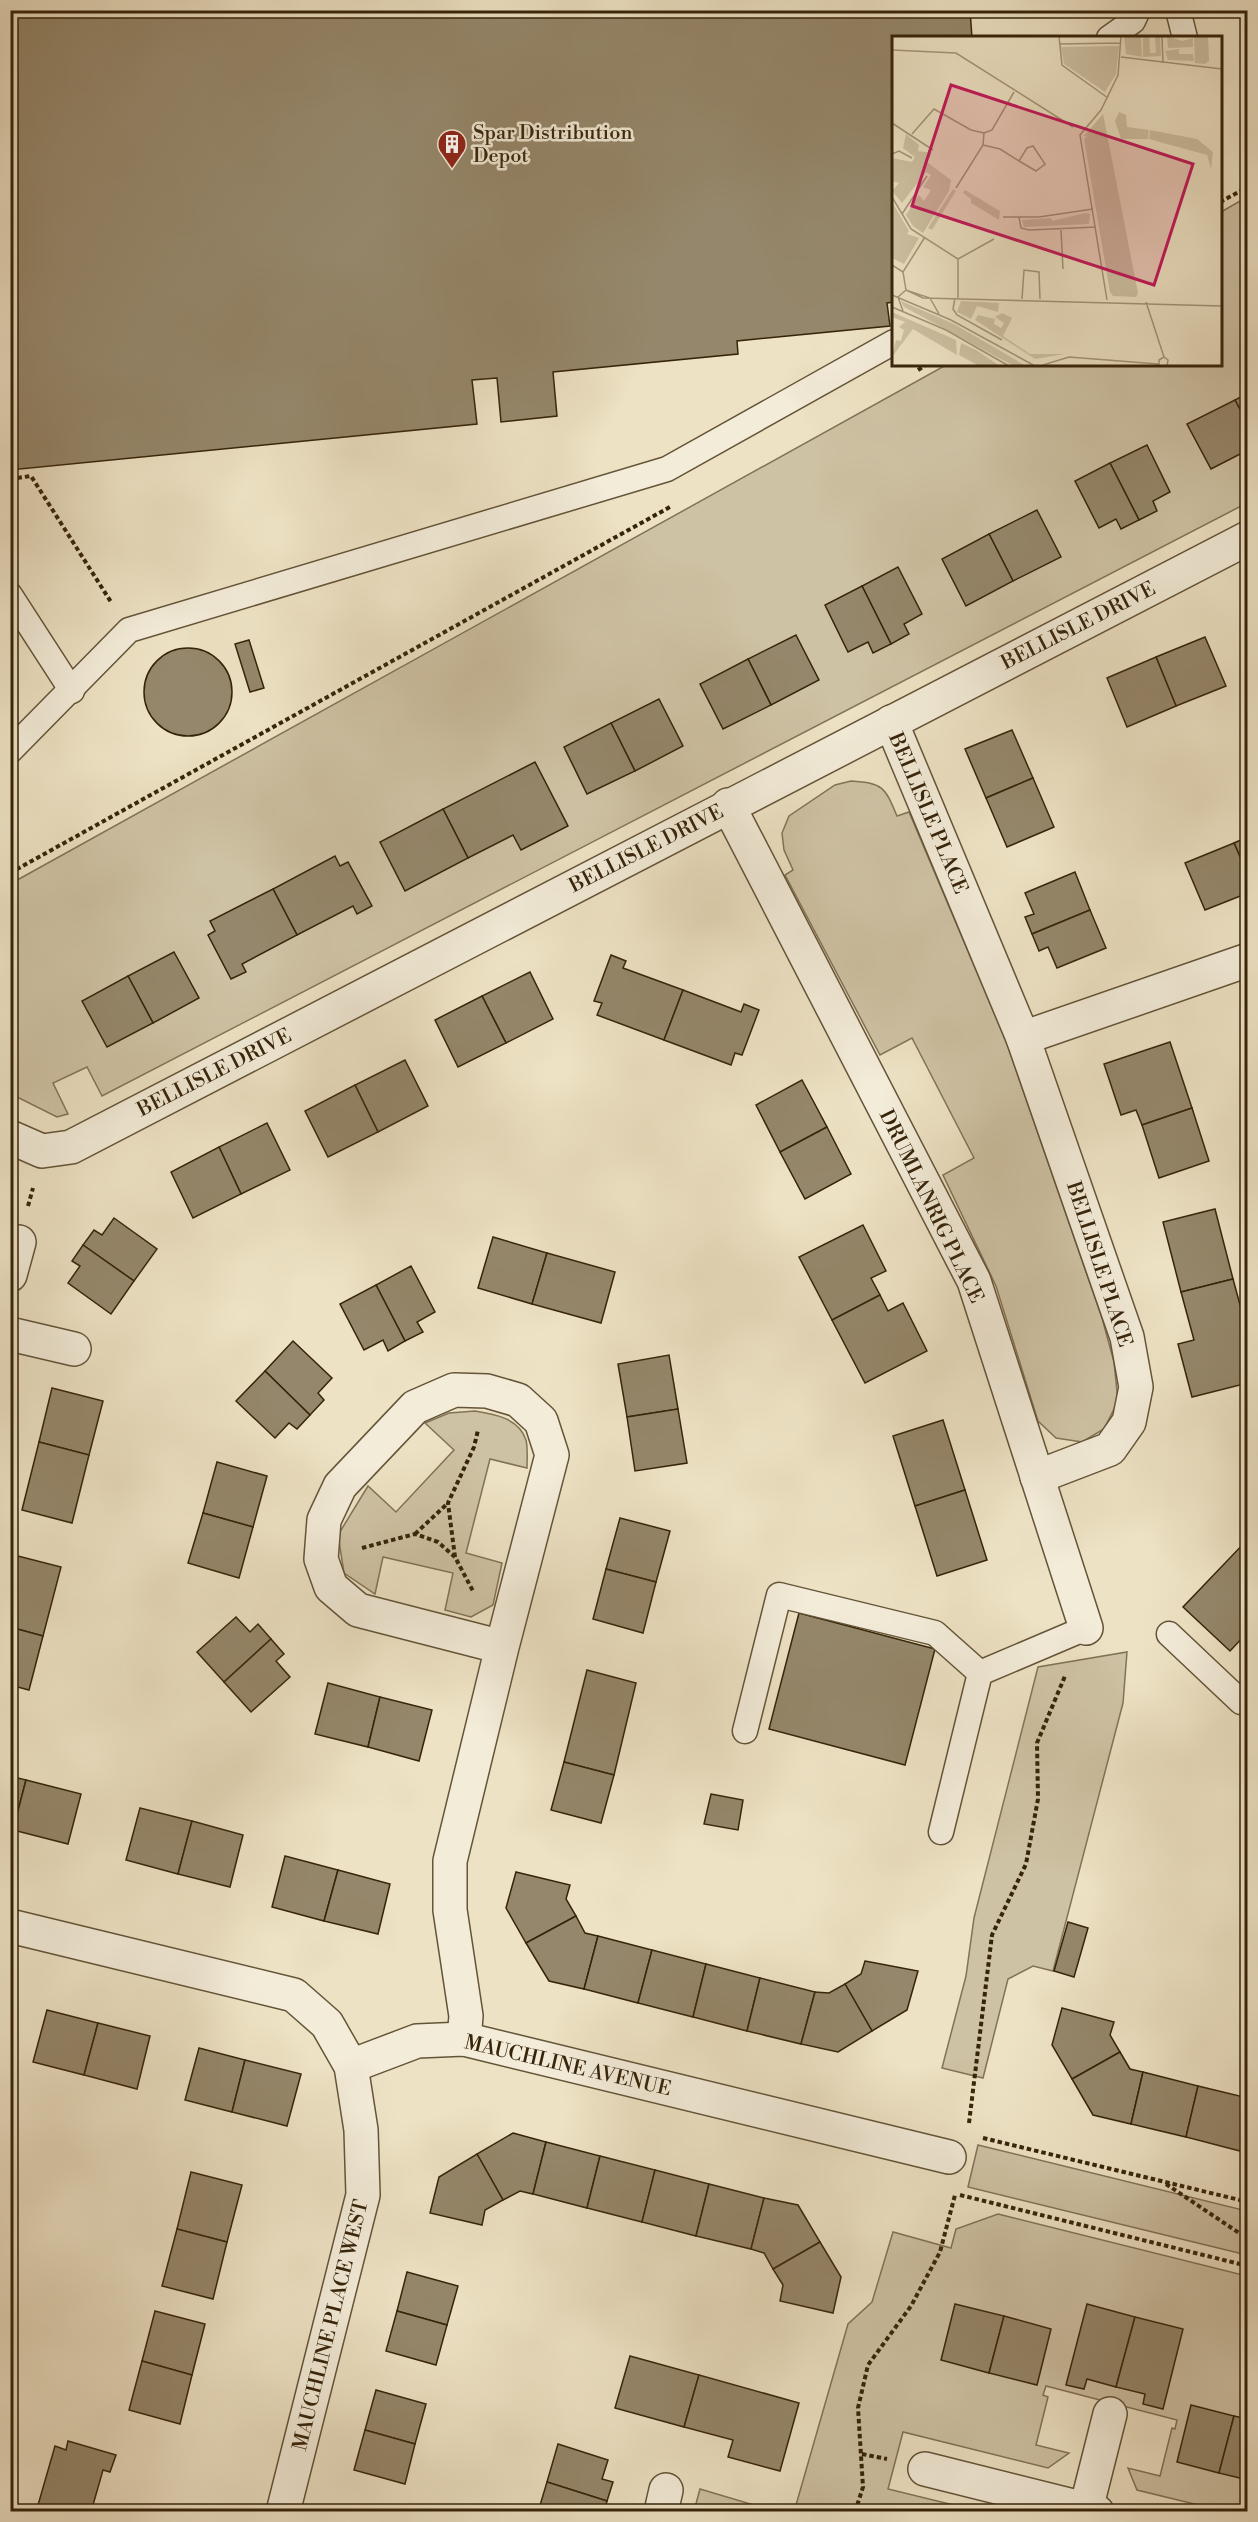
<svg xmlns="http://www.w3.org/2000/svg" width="1258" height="2522" font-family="'Libre Bodoni',serif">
	<rect width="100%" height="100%" fill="#ede2c4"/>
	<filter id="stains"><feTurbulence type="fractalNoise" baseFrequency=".00333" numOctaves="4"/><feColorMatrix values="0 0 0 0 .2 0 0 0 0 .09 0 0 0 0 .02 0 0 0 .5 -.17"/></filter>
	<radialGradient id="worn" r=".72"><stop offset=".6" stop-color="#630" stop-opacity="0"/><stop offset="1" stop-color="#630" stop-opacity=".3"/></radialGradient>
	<!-- green -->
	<g fill="#cec2a4" stroke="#827357" stroke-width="1.5">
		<polygon points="1247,197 1247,503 102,1096 87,1067 53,1083 68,1114 57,1117 11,1094 10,884 946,365 1220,364 1221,212"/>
		<path d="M 851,781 C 883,783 885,787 897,816 L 909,812 L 1006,1041 L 1102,1318 L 1114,1362 L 1118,1401 L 1104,1429 L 1082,1442 L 1056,1438 L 1038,1421 L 996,1286 L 943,1175 L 974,1158 L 912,1038 L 880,1055 L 785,875 L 793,870 L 784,850 L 782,833 L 789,816 L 835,785 Z"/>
		<path d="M 475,1411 C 494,1414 519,1418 526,1440 C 528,1448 527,1460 527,1468 L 490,1459 L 466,1553 L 502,1563 L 493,1605 L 471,1617 L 445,1610 L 453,1573 L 383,1557 L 375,1594 L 344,1573 L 338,1535 L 368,1486 L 396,1512 L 454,1450 L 425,1423 L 449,1413 Z"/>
		<polygon points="1127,1652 1123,1703 1053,1971 1033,1966 1008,1979 983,2078 942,2068 966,1976 974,1918 1038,1667"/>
		<polygon points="978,2145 1247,2211 1247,2255 968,2187"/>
		<polygon points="998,2214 1247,2276 1247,2511 1223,2511 1137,2490 1128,2468 1160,2476 1172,2428 1175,2429 1177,2420 1046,2386 1043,2395 1048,2397 1036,2445 1069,2453 1048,2468 903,2432 888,2489 978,2511 794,2512 848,2324 872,2302 893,2232 951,2248 956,2229"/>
		<polygon points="700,2489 774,2511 694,2511"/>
	</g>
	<!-- building -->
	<g fill="#95876b" stroke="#36240a" stroke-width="1.5">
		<polygon points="10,10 970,10 972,38 894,38 894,302 887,303 890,326 737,341 738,354 553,372 557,416 501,422 497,378 472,380 477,424 10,470"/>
		<polygon points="1248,393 1248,425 1235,400"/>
		<polygon points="1235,400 1248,425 1248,450 1211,469 1187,424"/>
		<polygon points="1147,445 1170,492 1153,501 1157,511 1139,520 1110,463"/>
		<polygon points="1110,463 1139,520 1121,529 1116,519 1099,528 1075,481"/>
		<polygon points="1037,510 1061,557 1013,581 989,534"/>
		<polygon points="989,534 1013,581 966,606 942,559"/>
		<polygon points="898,567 922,614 904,624 909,634 891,644 862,586"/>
		<polygon points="862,586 891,644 873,653 868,642 848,652 825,605"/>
		<polygon points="796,635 819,680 771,705 748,659"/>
		<polygon points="1205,637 1226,686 1176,706 1156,657"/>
		<polygon points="249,640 264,688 250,692 235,644"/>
		<circle cx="188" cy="692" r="44"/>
		<polygon points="1156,657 1176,706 1127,727 1107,678"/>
		<polygon points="748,659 771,705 723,729 700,684"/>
		<polygon points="659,699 683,746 635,771 611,723"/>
		<polygon points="611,723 635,771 587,794 564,747"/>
		<polygon points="1012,730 1033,778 986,798 965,749"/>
		<polygon points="535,762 568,826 521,850 513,835 468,858 443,809"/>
		<polygon points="1033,778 1054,827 1007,847 986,798"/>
		<polygon points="443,809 468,858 405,891 380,842"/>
		<polygon points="1248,837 1248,875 1234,843"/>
		<polygon points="1234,843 1248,875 1248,893 1205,910 1185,863"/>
		<polygon points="335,856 340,866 348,862 372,906 357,914 353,906 297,935 273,889"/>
		<polygon points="1075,872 1090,910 1032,934 1025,917 1034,914 1025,893"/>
		<polygon points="273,889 297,935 242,964 246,972 231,979 208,935 215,931 210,921"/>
		<polygon points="1090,910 1106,948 1057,968 1048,947 1039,951 1032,934"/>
		<polygon points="174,952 199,998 153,1023 128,976"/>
		<polygon points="611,955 626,961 623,968 683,990 664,1040 597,1015 602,1003 594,1001"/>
		<polygon points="530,972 553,1019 506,1043 482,996"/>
		<polygon points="128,976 153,1023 107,1047 82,1001"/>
		<polygon points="683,990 741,1012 744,1004 759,1010 742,1055 735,1053 731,1065 664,1040"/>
		<polygon points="482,996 506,1043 458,1067 435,1020"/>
		<polygon points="1170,1042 1192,1108 1142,1125 1136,1110 1121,1115 1104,1064"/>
		<polygon points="405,1060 428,1106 378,1132 355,1085"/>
		<polygon points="802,1080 827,1127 780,1152 756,1105"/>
		<polygon points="355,1085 378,1132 328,1157 305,1111"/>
		<polygon points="1192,1108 1209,1161 1159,1178 1142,1125"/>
		<polygon points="267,1123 290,1170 241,1194 219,1147"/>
		<polygon points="827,1127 851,1174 805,1199 780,1152"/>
		<polygon points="219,1147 241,1194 193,1218 171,1172"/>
		<polygon points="1215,1209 1233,1279 1181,1292 1163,1222"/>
		<polygon points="114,1218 157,1249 134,1281 83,1245 94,1230 102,1235"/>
		<polygon points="863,1225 886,1271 871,1278 880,1295 832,1320 799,1257"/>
		<polygon points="493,1237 547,1253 532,1304 478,1288"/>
		<polygon points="83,1245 134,1281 111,1314 68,1283 80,1266 72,1261"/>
		<polygon points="547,1253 615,1272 601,1323 532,1304"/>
		<polygon points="411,1266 435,1312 417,1322 423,1332 405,1341 376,1285"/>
		<polygon points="1233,1279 1248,1334 1248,1383 1192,1397 1178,1344 1194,1340 1181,1292"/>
		<polygon points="376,1285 405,1341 388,1351 383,1340 364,1350 340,1304"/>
		<polygon points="880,1295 888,1311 903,1303 927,1351 865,1383 832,1320"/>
		<polygon points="293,1341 332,1378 318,1393 324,1400 310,1415 265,1371"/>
		<polygon points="669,1355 678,1409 627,1417 618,1364"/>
		<polygon points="265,1371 310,1415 297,1429 289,1423 275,1438 236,1401"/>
		<polygon points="52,1388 103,1401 89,1455 39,1442"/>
		<polygon points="678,1409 687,1463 635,1471 627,1417"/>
		<polygon points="943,1420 965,1490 915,1506 893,1436"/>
		<polygon points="39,1442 89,1455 72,1523 22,1510"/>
		<polygon points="217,1462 267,1476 253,1527 203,1513"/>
		<polygon points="965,1490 987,1560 937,1576 915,1506"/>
		<polygon points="203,1513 253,1527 239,1578 188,1563"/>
		<polygon points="620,1518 670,1531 656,1582 606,1569"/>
		<polygon points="1248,1539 1248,1632 1230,1651 1183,1607"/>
		<polygon points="10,1554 61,1567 43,1636 10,1627"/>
		<polygon points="606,1569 656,1582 643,1633 593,1619"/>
		<polygon points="799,1613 935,1649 905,1765 769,1729"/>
		<polygon points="236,1617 250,1632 258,1624 271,1639 224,1682 197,1652"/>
		<polygon points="10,1627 43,1636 29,1690 10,1685"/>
		<polygon points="271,1639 284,1654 276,1661 290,1677 251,1712 224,1682"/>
		<polygon points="587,1670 636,1683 614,1775 564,1762"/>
		<polygon points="328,1683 380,1697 368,1747 315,1734"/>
		<polygon points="380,1697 432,1710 419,1761 368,1747"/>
		<polygon points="564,1762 614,1775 601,1823 551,1810"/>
		<polygon points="10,1776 26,1780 13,1830 10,1829"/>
		<polygon points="26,1780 81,1794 68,1844 13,1830"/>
		<polygon points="711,1794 743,1800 738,1830 704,1824"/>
		<polygon points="140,1808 192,1821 178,1874 126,1860"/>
		<polygon points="192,1821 243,1835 230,1887 178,1874"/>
		<polygon points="285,1856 338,1870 324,1921 272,1907"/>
		<polygon points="338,1870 390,1884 378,1934 324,1921"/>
		<polygon points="516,1872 570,1885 566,1899 576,1916 526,1943 506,1908"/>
		<polygon points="576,1916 585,1933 598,1936 584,1989 549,1981 526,1943"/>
		<polygon points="1068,1922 1088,1928 1074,1977 1054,1971"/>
		<polygon points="598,1936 652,1950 638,2003 584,1989"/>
		<polygon points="652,1950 706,1964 693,2017 638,2003"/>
		<polygon points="865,1961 918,1971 907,2010 872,2031 845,1984 861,1974"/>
		<polygon points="706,1964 760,1978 747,2031 693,2017"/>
		<polygon points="760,1978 815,1992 801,2044 747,2031"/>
		<polygon points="845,1984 872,2031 838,2052 801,2044 815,1992 829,1993"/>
		<polygon points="1062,2008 1114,2022 1110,2035 1120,2052 1072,2079 1052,2045"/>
		<polygon points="47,2010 98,2023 84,2075 33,2062"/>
		<polygon points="98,2023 150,2036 137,2089 84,2075"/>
		<polygon points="199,2048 245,2060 232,2112 185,2100"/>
		<polygon points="1120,2052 1130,2069 1143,2072 1131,2124 1093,2115 1072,2079"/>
		<polygon points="245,2060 301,2074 287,2126 232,2112"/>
		<polygon points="1143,2072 1198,2086 1186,2137 1131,2124"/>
		<polygon points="1198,2086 1248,2098 1248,2122 1240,2151 1186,2137"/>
		<polygon points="1248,2122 1248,2153 1240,2151"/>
		<polygon points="513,2133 546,2142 533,2194 520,2191 503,2200 477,2154"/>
		<polygon points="546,2142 600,2156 587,2208 533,2194"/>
		<polygon points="477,2154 503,2200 485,2210 482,2225 430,2213 439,2177"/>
		<polygon points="600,2156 655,2170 642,2222 587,2208"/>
		<polygon points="655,2170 709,2184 696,2236 642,2222"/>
		<polygon points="191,2172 242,2185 227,2242 177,2229"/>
		<polygon points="709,2184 764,2198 751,2249 696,2236"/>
		<polygon points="764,2198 798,2205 820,2242 773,2269 764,2253 751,2249"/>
		<polygon points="177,2229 227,2242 213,2299 162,2286"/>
		<polygon points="820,2242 841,2277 833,2313 780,2301 783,2285 773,2269"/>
		<polygon points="407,2272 458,2286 447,2325 397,2311"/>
		<polygon points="955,2304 1004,2316 989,2373 941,2360"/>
		<polygon points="1087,2304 1135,2317 1116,2387 1087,2379 1084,2389 1066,2385"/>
		<polygon points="155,2311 205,2324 192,2375 142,2361"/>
		<polygon points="397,2311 447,2325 436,2365 386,2351"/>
		<polygon points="1004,2316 1051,2329 1037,2385 989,2373"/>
		<polygon points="1135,2317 1183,2329 1163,2409 1143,2404 1145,2394 1116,2387"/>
		<polygon points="630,2356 699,2375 684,2427 615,2408"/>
		<polygon points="142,2361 192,2375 180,2424 129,2410"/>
		<polygon points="699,2375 799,2403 780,2471 728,2457 733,2440 684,2427"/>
		<polygon points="376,2390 426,2404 415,2444 365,2430"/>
		<polygon points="1191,2405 1234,2416 1219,2473 1177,2462"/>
		<polygon points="1234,2416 1248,2419 1248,2480 1219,2473"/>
		<polygon points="365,2430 415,2444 405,2484 354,2470"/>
		<polygon points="68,2441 116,2455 110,2472 103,2470 91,2512 36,2512 55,2446 66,2450"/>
		<polygon points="558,2444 608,2460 602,2479 613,2482 607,2501 547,2482"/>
		<polygon points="547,2482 607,2501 604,2512 538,2512"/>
	</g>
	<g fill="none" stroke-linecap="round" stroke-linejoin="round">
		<!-- service casing -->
		<g stroke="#645438" stroke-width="27">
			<g id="service">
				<polyline points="1178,10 1185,38"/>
				<polyline points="1109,38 1133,21 1138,10"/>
				<polyline points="10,595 72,691"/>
				<polyline points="10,751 129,630 667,469 894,342"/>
				<polyline points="1169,1634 1241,1702 1248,1695"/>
				<polyline points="745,1731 779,1595 935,1633 980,1673"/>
				<polyline points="941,1832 980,1673 1086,1628"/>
			</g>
		</g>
		<!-- minor casing -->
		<g stroke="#645438" stroke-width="36">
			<g id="minor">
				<polyline points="891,722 1023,1038 1127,1337 1136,1387 1129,1422 1110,1449 1037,1477"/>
				<polyline points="728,805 974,1281 1086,1628"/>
				<polyline points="1023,1038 1248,960"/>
				<polyline points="10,1137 42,1151 71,1147 1248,538"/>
				<polyline points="10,1275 19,1242"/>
				<polyline points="10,1334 74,1349"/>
				<polyline points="10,1926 294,1995 327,2024 351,2066 361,2130 363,2195 283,2512"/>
				<polyline points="464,2039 466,2016 450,1910 450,1861 502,1647 358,1610 331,1587 321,1559 324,1520 340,1486 415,1407 454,1390 487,1391 518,1400 541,1421 552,1455 502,1647"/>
				<polyline points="351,2066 417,2041 464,2039 949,2157"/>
				<polyline points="925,2469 1097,2512"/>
				<polyline points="1086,2509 1110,2414"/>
				<polyline points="661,2512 666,2490"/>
			</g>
		</g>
		<!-- path -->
		<g stroke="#36240a" stroke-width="4" stroke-dasharray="4.5 3" stroke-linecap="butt">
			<polyline points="1220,202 1248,187"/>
			<polyline points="918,370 927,364"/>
			<polyline points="10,479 31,476 111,602"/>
			<polyline points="10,873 670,507"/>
			<polyline points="28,1206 33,1188"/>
			<polyline points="415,1534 447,1504"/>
			<polyline points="362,1548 415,1534 438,1542 455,1557 474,1593"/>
			<polyline points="455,1557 448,1503 474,1447 478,1430"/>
			<polyline points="969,2123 992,1935 1026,1864 1038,1799 1037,1743 1065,1676"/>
			<polyline points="983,2138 1248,2202"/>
			<polyline points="1166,2184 1248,2239"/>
			<polyline points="960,2195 1248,2266"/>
			<polyline points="862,2454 887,2459"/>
			<polyline points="855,2512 863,2487 858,2408 868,2365 911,2306 940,2252 955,2195"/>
		</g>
		<!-- service -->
		<use href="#service" stroke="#f3ecd9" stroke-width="24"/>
		<!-- minor -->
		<use href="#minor" stroke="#f3ecd9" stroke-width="33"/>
	</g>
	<!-- icons -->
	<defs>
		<g id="building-pin" transform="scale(1.5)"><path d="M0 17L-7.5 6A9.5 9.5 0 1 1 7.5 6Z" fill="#8f2418" stroke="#f3ecd9"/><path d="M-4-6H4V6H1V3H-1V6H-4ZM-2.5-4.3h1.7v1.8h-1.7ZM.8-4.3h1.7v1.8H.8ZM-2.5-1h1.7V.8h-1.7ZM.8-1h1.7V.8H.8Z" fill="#fff"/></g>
	</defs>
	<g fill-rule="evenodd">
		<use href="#building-pin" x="452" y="144"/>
	</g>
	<g text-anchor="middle" stroke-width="5" stroke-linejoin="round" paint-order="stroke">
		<!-- poi labels -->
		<g font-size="20" fill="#36240a" stroke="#f3ecd9" text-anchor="start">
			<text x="473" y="139">Spar Distribution<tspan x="473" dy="23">Depot</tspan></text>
		</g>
		<!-- street labels -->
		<g font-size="20" fill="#36240a" stroke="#f3ecd9">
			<text transform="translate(1078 625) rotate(-27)" y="7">BELLISLE DRIVE</text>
			<text transform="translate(929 813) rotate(67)" y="7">BELLISLE PLACE</text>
			<text transform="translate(646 848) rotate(-27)" y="7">BELLISLE DRIVE</text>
			<text transform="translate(214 1072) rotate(-27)" y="7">BELLISLE DRIVE</text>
			<text transform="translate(932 1206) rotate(64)" y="7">DRUMLANRIG PLACE</text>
			<text transform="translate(1100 1264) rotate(72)" y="7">BELLISLE PLACE</text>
			<text transform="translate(568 2065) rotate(13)" y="7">MAUCHLINE AVENUE</text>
			<text transform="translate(330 2325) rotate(-76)" y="7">MAUCHLINE PLACE WEST</text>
		</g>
	</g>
	<!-- overview -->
	<g transform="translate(892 36)">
		<rect width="330" height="330" fill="#ede2c4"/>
		<path d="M 232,0 L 249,0 L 250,21 L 234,18 ZM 251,0 L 257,0 L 258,17 L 264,17 L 263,0 L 268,0 L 269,20 L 251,21 ZM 275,0 L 290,5 L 301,2 L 301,11 L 276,12 ZM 302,0 L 316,0 L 317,25 L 313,28 L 303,27 ZM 227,10 L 224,38 L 213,56 L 172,28 L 169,11 ZM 287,13 L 287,18 L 301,18 L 302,25 L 276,24 L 273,15 ZM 227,76 L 234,79 L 235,91 L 257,94 L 256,103 L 229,103 L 223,85 ZM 211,78 L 246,257 L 244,261 L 221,260 L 218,256 L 192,103 L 195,100 L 192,100 ZM 258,94 L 305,103 L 321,116 L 319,133 L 315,119 L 257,103 ZM 14,98 L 27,109 L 26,115 L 40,117 L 35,126 L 59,144 L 57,155 L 31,197 L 21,190 L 14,179 L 27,159 L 32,165 L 39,154 L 31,151 L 39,139 L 34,136 L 10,167 L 0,155 L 7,147 L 0,145 L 0,122 L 20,126 L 23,121 L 11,112 ZM 61,153 L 64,155 L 40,194 L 36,192 ZM 73,154 L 108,175 L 107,184 L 79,167 L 79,163 L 71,157 ZM 0,166 L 17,195 L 15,198 L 27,202 L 12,228 L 0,222 ZM 193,177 L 198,178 L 197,188 L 132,191 L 130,184 L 159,182 L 160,185 ZM 9,265 L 62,288 L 134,330 L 122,330 L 12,271 ZM 69,265 L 107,267 L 106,276 L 85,270 L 79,283 L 65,276 ZM 0,276 L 64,304 L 65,319 L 21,293 L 0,321 L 4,304 L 9,305 L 12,294 L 7,291 L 13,286 L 0,281 ZM 110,277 L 120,282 L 111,300 L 138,318 L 173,318 L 143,323 L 83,284 L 86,279 L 103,283 L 102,288 L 109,292 L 112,287 L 103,281 ZM 69,307 L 84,314 L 108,330 L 87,330 L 67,319 Z" fill="#cec2a4"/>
		<path fill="none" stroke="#a4967a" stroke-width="1.5" d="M 167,0 L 170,29 L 216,62M 270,0 L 271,27M 167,8 L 229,7M 0,14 L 64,17 L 181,91M 229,21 L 330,33M 0,87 L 41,114M 92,97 L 100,94 L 122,56M 20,98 L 42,73 L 79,94 L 92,97M 91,109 L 108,113 L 127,125 L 135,112 L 141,110 L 153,128 L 144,135 L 127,125M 0,118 L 7,115 L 20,122M 64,152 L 91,109 L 92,97M 0,161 L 19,193 L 66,223 L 66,262M 10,178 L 35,140M 111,181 L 147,181 L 201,173M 127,181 L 129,192 L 137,194 L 204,191M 169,194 L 171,233M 66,223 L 102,203M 0,229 L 11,236 L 14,254M 11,236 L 33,201M 14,254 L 31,262 L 330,270M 0,259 L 59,284 L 143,330M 63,262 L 61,273 L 65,279 L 110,304M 130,263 L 132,234 L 147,236 L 148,263M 215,264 L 188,99 L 209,74 L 226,39 L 229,0M 254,266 L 272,321M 0,271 L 54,294 L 117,330M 11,275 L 6,261 L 14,254 L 38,262 L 47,278M 151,329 L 177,321 L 266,328M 267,330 L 267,324 L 272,321 L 276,324 L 275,330"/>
		<path fill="#c2185b" fill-opacity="0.15" stroke="#c2185b" stroke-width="3" d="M 59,49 L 301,128 L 262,249 L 20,170 Z"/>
		<rect width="330" height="330" fill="none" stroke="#36240a" stroke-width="3"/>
	</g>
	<!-- margin -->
	<rect width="1258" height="2522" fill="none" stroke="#ede2c4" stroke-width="36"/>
	<rect x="12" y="12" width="1234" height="2498" fill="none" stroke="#36240a" stroke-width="3"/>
	<rect x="18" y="18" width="1222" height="2486" fill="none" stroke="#36240a" stroke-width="1.5"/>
	<rect width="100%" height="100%" filter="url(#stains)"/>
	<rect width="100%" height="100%" fill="url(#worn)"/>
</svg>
